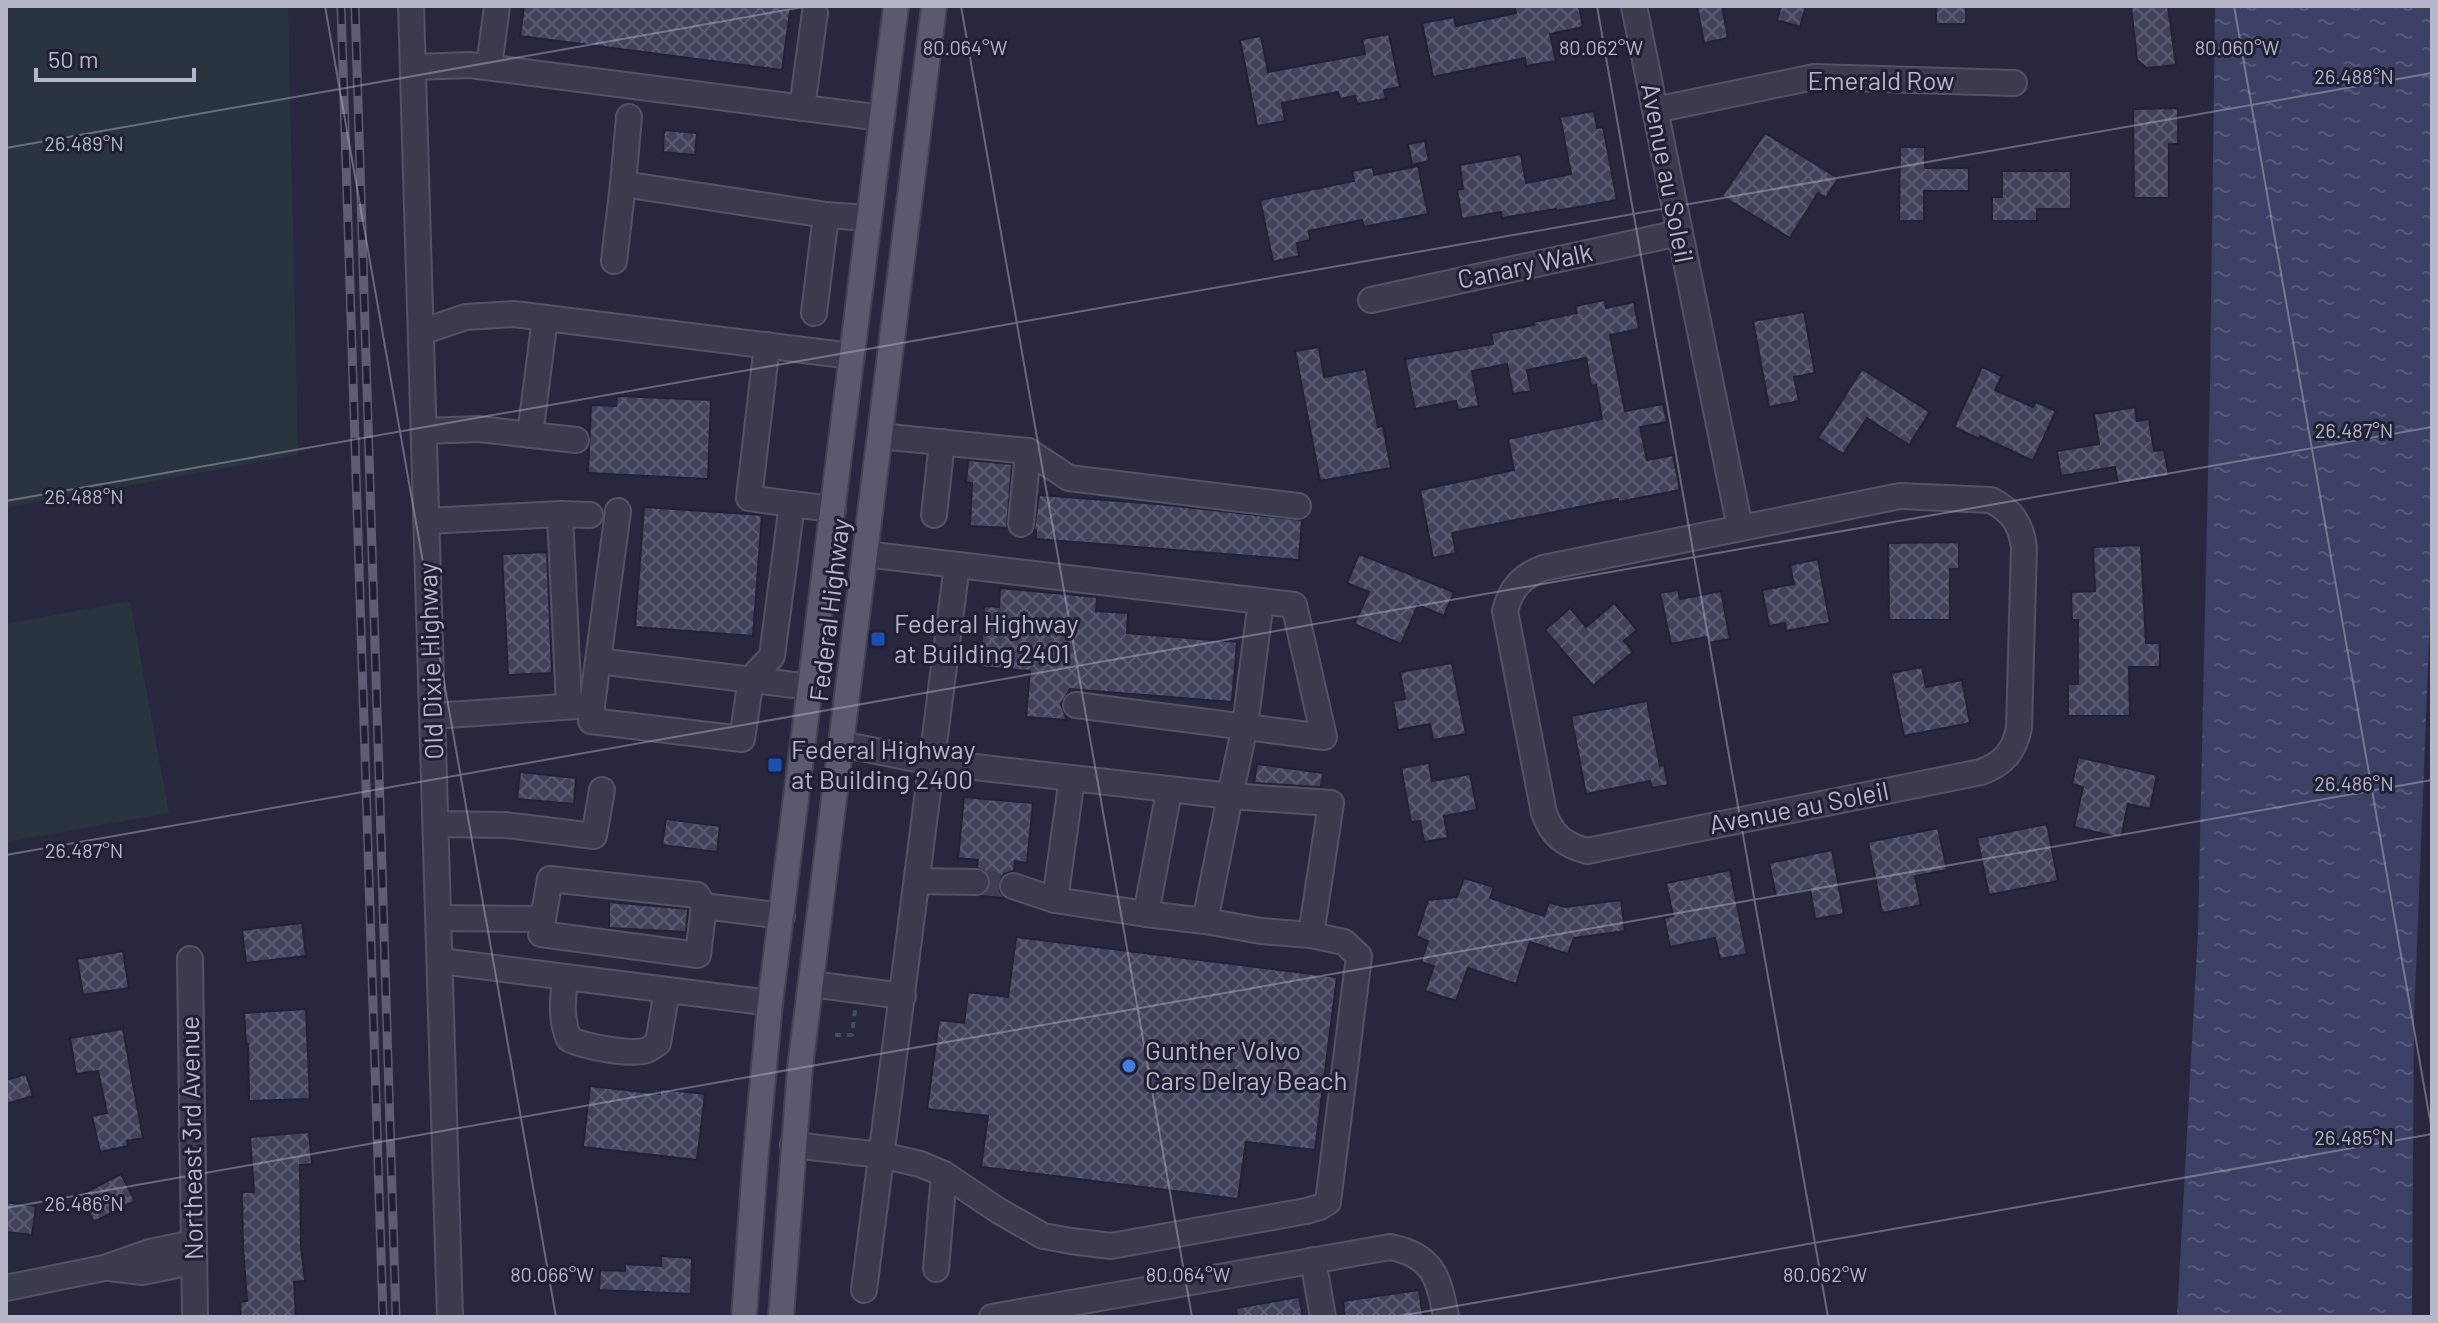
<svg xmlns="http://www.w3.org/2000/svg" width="2438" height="1323" font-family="Barlow,sans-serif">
	<defs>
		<pattern id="water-ripples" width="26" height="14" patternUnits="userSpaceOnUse" patternTransform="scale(2)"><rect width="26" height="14" fill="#3d4065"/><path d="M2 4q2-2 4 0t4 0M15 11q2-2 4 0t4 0" fill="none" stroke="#57597a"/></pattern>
		<pattern id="building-cross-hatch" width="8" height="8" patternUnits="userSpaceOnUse" patternTransform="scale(2)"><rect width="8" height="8" fill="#41435c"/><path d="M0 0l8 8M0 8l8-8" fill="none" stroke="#5a5c72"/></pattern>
	</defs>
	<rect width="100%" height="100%" fill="#27283e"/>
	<!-- pitch -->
	<g fill="#29343f">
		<polygon points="6,6 288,6 298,455 6,508"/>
		<polygon points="130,601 169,813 6,842 6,624"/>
	</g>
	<!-- water -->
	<polygon fill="url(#water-ripples)" points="2215,6 2432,6 2432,567 2414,1020 2412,1317 2177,1317 2198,932 2210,383"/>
	<!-- building -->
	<g fill="url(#building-cross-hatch)" stroke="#212235" stroke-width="2">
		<polygon points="524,6 791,6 782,70 520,36"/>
		<polygon points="1514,6 1579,6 1583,27 1550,34 1556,61 1526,66 1525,58 1433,77 1422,23 1454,17 1456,26 1516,13"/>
		<polygon points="1697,6 1722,6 1728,38 1704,43"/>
		<polygon points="1781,6 1806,6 1800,27 1777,20"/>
		<rect x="1936" y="6" width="30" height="18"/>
		<polygon points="2131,6 2168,6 2176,65 2147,68 2137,60"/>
		<polygon points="1389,34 1400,87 1384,90 1386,99 1357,104 1355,96 1340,99 1338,92 1282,103 1285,121 1257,126 1240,40 1261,36 1268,72 1365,54 1362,39"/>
		<polygon points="2178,108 2178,144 2169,144 2169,198 2134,198 2133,109"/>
		<polygon points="1594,111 1597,128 1603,127 1617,200 1556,211 1556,209 1502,218 1501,212 1462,219 1457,190 1463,189 1460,165 1521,154 1526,183 1571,174 1560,117"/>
		<polygon points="664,130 697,133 695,155 663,152"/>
		<polygon points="1765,133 1838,178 1826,198 1818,193 1790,238 1722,196"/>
		<polygon points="1425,141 1429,161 1412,165 1408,144"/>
		<polygon points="1900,147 1925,147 1925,168 1969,168 1969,191 1924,191 1924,221 1899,221"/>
		<polygon points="1418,166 1428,214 1364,227 1362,220 1309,231 1310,240 1297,243 1299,256 1273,262 1260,200 1354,181 1352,171 1373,167 1374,175"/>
		<polygon points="2002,171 2071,171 2071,209 2037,209 2037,221 1992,221 1992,197 2002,197"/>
		<polygon points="1605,300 1606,308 1634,302 1639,329 1610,335 1625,411 1663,404 1667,422 1640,427 1647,460 1673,455 1680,490 1618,502 1618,499 1452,533 1456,553 1433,558 1420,490 1514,470 1508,439 1602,419 1596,385 1591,386 1586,358 1527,370 1531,391 1513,394 1507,364 1472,371 1479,406 1458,410 1456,401 1415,409 1405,359 1493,344 1491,333 1534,325 1533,322 1577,313 1575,306"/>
		<polygon points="1804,312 1815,373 1794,377 1799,401 1769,407 1753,321"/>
		<polygon points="1319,347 1324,377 1366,369 1378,427 1383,426 1391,468 1320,481 1295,351"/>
		<polygon points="1982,367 2002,376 1995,390 2033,407 2036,402 2056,411 2033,461 1980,436 1979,439 1954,427"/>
		<polygon points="1862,369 1930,412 1909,445 1867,418 1843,454 1818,438"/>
		<polygon points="617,396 711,400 708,479 588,473 591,405 616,406"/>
		<polygon points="2135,407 2137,421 2149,419 2154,451 2164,450 2169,476 2118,484 2115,467 2061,476 2057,451 2099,444 2094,414"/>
		<polygon points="968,460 1012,464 1007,528 970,526 972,483 966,482"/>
		<polygon points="1039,495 1158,504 1302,520 1299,560 1036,539 1036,530 1034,530"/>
		<polygon points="644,507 762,515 753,636 635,627"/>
		<polygon points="1959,542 1959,569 1950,569 1950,620 1889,620 1888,543"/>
		<polygon points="2141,545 2146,643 2160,643 2160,667 2129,667 2130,716 2068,716 2068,684 2078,684 2078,620 2072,620 2071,592 2095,591 2093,547"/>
		<polygon points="547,552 552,673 508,675 502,554"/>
		<polygon points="1359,554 1454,592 1444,616 1418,605 1401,644 1354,624 1369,592 1347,583"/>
		<polygon points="1818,559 1830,623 1786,631 1785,623 1769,626 1762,590 1794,584 1790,565"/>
		<polygon points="1000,588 1097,597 1096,611 1128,613 1127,633 1237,642 1232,702 1070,689 1061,704 1067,720 1026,717 1030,671 980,667 984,606 999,607"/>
		<polygon points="1678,590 1680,599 1721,591 1730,639 1708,643 1707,637 1671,644 1660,593"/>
		<polygon points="1614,603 1637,630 1624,641 1633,652 1593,686 1545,630 1570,608 1586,627"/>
		<polygon points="1452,663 1466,734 1433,740 1430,724 1398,730 1393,701 1405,699 1400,672"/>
		<polygon points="1922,667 1926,687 1962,680 1970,723 1904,736 1891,673"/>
		<polygon points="1647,701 1660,766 1664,765 1668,785 1652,788 1650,781 1586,794 1571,716"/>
		<polygon points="2078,757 2157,775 2150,809 2128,804 2121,838 2074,827 2083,787 2072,784"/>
		<polygon points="1429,763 1432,781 1470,774 1477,810 1444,816 1448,838 1424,842 1420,821 1411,822 1401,768"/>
		<polygon points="1257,764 1323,773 1321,787 1254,783"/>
		<polygon points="520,772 576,778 574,804 517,799"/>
		<polygon points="964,797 1033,803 1027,863 1015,861 1014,871 1004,874 999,881 999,890 1005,898 980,896 989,889 991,881 989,874 977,867 978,860 958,858"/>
		<polygon points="666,819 720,826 717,852 662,845"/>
		<polygon points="2047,824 2058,881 1989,895 1977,838"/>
		<polygon points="1938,828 1947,870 1915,876 1921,905 1882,913 1868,842"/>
		<polygon points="1832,850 1844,914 1815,919 1810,889 1776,896 1769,863"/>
		<polygon points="1730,870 1747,954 1720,959 1715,938 1670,947 1664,918 1673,916 1666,883"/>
		<polygon points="1464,878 1494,887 1490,898 1544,916 1549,902 1565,907 1621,900 1625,931 1574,938 1568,954 1530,942 1516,984 1468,968 1456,1001 1425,991 1434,966 1421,962 1428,941 1416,936 1428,900 1457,897"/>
		<polygon points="609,902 688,909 686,932 609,928"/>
		<polygon points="302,923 306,956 246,963 242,930"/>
		<polygon points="1016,937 1337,977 1315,1150 1246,1142 1238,1199 981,1167 988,1116 927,1109 939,1020 964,1023 968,992 1008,997"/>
		<polygon points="123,951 129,988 83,995 77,959"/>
		<polygon points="306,1009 310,1099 249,1101 248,1044 246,1044 244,1013"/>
		<polygon points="123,1029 143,1138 127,1141 128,1146 100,1152 92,1116 107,1113 98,1071 76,1074 70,1038"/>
		<polygon points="26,1074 33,1096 6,1104 6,1080"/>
		<polygon points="590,1086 660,1094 660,1089 705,1094 697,1160 583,1147"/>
		<polygon points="309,1132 312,1164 300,1165 301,1247 305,1281 294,1282 296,1317 241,1317 240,1302 247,1301 243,1248 242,1192 254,1192 250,1137"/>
		<polygon points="121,1174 135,1201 94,1222 80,1195"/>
		<polygon points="6,1202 36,1206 32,1235 6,1232"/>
		<polygon points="661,1256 692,1258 691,1294 599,1290 600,1270 625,1271 625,1264 661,1266"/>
		<polygon points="1419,1290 1423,1317 1345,1317 1343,1301"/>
		<polygon points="1299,1297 1303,1317 1237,1317 1236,1308"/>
	</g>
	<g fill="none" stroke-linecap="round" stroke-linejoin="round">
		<!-- minor-tunnel -->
		<polyline stroke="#3d3d53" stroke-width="24" stroke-dasharray="24 12" stroke-linecap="butt" points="976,882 1013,886"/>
		<!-- minor casing -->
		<g stroke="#525466" stroke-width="28">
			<g id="minor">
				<polyline points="411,6 450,1317"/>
				<polyline points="1634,6 1740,528"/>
				<polyline points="413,67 470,65 882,118"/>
				<polyline points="489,67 497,6"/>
				<polyline points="802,108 815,12"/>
				<polyline points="1655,110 1814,77 2014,83"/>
				<polyline points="629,117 623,184 826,215 868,218"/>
				<polyline points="614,261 623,184"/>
				<polyline points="1371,300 1679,233"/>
				<polyline points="814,313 826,215"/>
				<polyline points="421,332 466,317 514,314 852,356"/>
				<polyline points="767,345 749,498 792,504"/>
				<polyline points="424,431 479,429 576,440"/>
				<polyline points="530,435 545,318"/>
				<polyline points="880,436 1028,451 1069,478 1298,506"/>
				<path d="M 1900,496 L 1991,500 C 2012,511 2021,524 2024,547 L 2019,728 C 2014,752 2003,764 1981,772 L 1587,851 C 1564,845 1552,835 1544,813 L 1505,611 C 1511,588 1521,577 1543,568 Z"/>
				<polyline points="560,514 590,515"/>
				<polyline points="934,515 942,442"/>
				<polyline points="427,521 560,514 569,706"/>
				<polyline points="1021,524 1028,451"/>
				<polyline points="865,554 1261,601"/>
				<polyline points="598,661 810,687"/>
				<polyline points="592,705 591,721 742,739 751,679 772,656 792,504 833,509"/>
				<polyline points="433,716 592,705 618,511"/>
				<polyline points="841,744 931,762 1230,796 1245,726 1261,601 1294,605 1324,737 1076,705"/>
				<polyline points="436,824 506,825 594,836 602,790"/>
				<polyline points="918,881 976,882"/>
				<polyline points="1055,900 1072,778"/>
				<polyline points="1146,914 1169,791"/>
				<polyline points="440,918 543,919 550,879 697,895 704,906 782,916"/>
				<polyline points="543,919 541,934 698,955 704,906"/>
				<polyline points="1205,921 1230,796 1331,803 1311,935"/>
				<polyline points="190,959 195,1317"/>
				<polyline points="441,961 770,1003"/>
				<path d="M 565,977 C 563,998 560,1019 569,1039 C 583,1046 631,1056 647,1050 C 648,1050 656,1044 658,1043 L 667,990"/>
				<polyline points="811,984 903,996"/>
				<polyline points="793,1145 881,1155 920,1164 944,1174 999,1211 1043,1236 1071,1241 1111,1246 1306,1211 1320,1207 1328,1202 1359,956 1344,942 1311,935 1261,931 1205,921 1146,914 1055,900 1013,886"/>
				<polyline points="1313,1260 1323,1317"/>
				<polyline points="110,1268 142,1272 193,1262"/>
				<polyline points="936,1269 944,1174"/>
				<polyline points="6,1288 104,1268 150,1252 193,1243"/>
				<polyline points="864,1290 957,565"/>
				<path d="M 992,1317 L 1390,1247 C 1433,1255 1439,1278 1446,1317"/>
			</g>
		</g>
		<!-- major casing -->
		<g stroke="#414254" stroke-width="28">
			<g id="major">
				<polyline points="744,1317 755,1164 770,1003 896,6"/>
				<polyline points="781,1317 800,1068 934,6"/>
			</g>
		</g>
		<!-- path -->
		<polyline stroke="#445059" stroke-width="4" stroke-dasharray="6 6" stroke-linecap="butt" points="835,1035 852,1035 855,1010"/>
		<!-- minor -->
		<use href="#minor" stroke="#3a3c4e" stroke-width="24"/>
		<!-- major -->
		<use href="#major" stroke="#595a6e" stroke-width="24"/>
		<!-- rail casing -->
		<g stroke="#5d5e75" stroke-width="9">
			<g id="rail">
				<polyline points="341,6 383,1317"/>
				<polyline points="355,6 396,1317"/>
			</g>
		</g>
		<!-- rail -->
		<use href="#rail" stroke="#1f2033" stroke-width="6" stroke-dasharray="18" stroke-linecap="butt"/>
	</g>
	<!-- ticks -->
	<path fill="none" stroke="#b7b7c9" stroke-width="2" stroke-opacity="0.45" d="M 325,6 L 556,1317M 961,6 L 1192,1317M 1597,6 L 1828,1317M 2234,6 L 2432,1131M 6,148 L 809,6M 6,501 L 2432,73M 6,855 L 2432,427M 6,1208 L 2432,780M 1394,1317 L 2432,1134"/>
	<!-- markers -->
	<g fill="#1a4fb4" stroke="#1f2033" stroke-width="3">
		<rect x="870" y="631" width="16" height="16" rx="4"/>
		<rect x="767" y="757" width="16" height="16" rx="4"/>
	</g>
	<circle fill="#3f7fe0" stroke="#1f2033" stroke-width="3" cx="1129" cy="1066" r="8"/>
	<g text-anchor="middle" stroke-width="6" stroke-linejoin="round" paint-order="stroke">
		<!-- street labels -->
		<g font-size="26" fill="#b7b7c9" stroke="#1f2033">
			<text x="1881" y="90">Emerald Row</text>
			<text transform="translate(1667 173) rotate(79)" y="9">Avenue au Soleil</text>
			<text transform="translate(1525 266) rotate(-12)" y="9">Canary Walk</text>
			<text transform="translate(830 610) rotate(-83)" y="9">Federal Highway</text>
			<text transform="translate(431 661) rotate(-92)" y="9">Old Dixie Highway</text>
			<text transform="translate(1799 808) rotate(-11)" y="9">Avenue au Soleil</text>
			<text transform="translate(192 1138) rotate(-91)" y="9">Northeast 3rd Avenue</text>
		</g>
		<!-- poi labels -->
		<g font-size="26" fill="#b7b7c9" stroke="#1f2033" text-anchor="start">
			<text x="894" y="633">Federal Highway<tspan x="894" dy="30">at Building 2401</tspan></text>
			<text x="791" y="759">Federal Highway<tspan x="791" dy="30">at Building 2400</tspan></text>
			<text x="1145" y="1060">Gunther Volvo<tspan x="1145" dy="30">Cars Delray Beach</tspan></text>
		</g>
	</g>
	<g font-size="20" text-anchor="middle" fill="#b7b7c9" stroke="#1f2033" stroke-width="6" stroke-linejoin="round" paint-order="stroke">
		<text x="965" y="55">80.064°W</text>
		<text x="1601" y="55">80.062°W</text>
		<text x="2237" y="55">80.060°W</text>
		<text x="2354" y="84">26.488°N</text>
		<text x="84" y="151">26.489°N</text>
		<text x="2354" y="438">26.487°N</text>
		<text x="84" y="504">26.488°N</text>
		<text x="2354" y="791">26.486°N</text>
		<text x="84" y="858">26.487°N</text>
		<text x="2354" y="1145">26.485°N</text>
		<text x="84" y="1211">26.486°N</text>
		<text x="552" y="1282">80.066°W</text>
		<text x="1188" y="1282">80.064°W</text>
		<text x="1825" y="1282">80.062°W</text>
	</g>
	<!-- border -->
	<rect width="2438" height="1323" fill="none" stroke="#b7b7c9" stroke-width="16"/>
	<!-- scale -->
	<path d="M36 68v12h158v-12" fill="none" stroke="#b7b7c9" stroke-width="4"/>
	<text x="48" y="68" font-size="24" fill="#b7b7c9" stroke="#1f2033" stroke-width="6" paint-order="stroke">50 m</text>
</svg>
